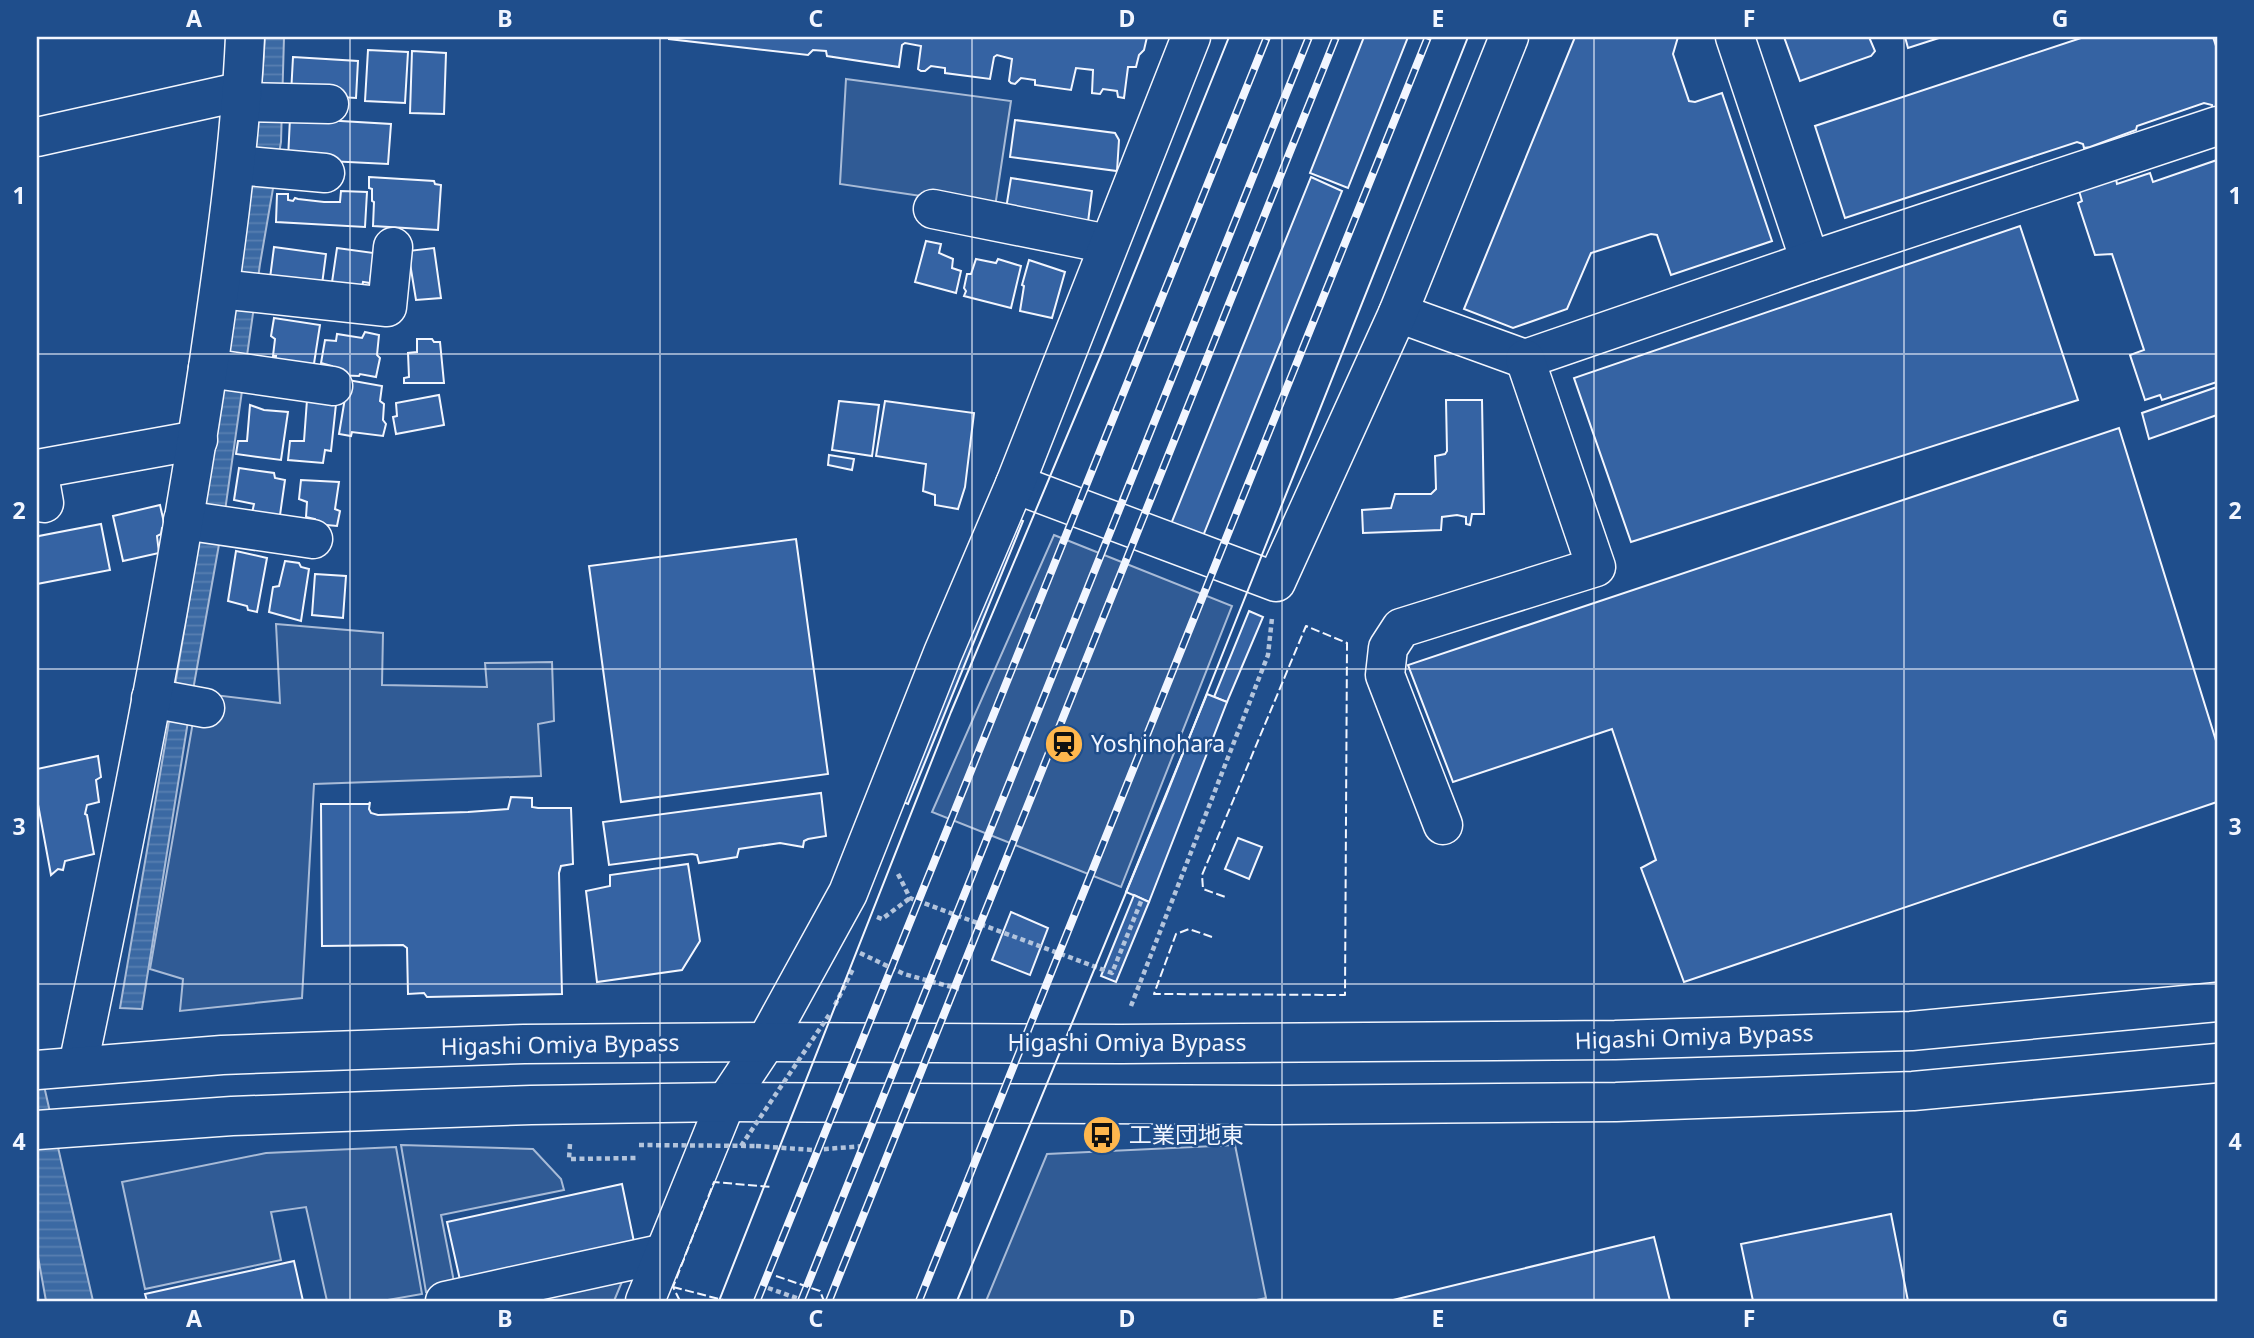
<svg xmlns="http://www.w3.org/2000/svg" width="2254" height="1338" font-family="'Noto Sans','Noto Sans JP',sans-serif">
	<defs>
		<pattern id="water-rules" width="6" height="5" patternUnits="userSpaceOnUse" patternTransform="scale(1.75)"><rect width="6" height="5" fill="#3b69a3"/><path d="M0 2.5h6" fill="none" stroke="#587fb1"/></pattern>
	</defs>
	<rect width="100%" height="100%" fill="#1f4e8c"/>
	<!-- parking -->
	<g fill="#305b95" stroke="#a8bbd7" stroke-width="2">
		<polygon points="846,79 1011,101 995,207 840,184"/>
		<polygon points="1054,535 1232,606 1121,887 932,812"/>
		<polygon points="276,624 383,633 382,685 487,687 485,663 552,662 554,721 538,724 541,776 314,784 302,998 180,1011 183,979 150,969 198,693 280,703"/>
		<polygon points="401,1145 533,1149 561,1179 564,1190 441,1215 455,1287 426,1292"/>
		<polygon points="1235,1145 1266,1298 1252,1301 986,1301 1047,1154"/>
		<polygon points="396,1147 422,1294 382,1301 327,1301 306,1207 271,1212 281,1260 145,1289 122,1182 266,1153"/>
		<polygon points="626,1272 614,1301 502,1301"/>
	</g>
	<!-- water -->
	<g fill="url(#water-rules)" stroke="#a8bbd7" stroke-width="2">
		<path d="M 265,37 L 284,37 L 281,142 L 260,264 L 225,511 L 193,690 L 142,1009 L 120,1008 C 155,802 192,595 222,388 C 240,271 258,155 265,37 Z"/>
		<polygon points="37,1055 93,1301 46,1301 37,1251"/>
	</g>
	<!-- building -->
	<g fill="#3563a3" stroke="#f2f6ff" stroke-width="2">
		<polygon points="669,37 1147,37 1144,50 1139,55 1136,67 1128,67 1124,98 1118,97 1117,91 1103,89 1100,94 1092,93 1093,70 1076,68 1071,90 1035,85 1035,80 1021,78 1015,84 1011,83 1009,81 1012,59 997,55 994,57 990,79 945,73 945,68 931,66 925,71 921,71 918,69 921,46 905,43 902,45 899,67 827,56 826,51 813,50 808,55 669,39"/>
		<polygon points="1364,37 1408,37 1348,188 1310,173"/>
		<polygon points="1575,37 1678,37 1673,54 1689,101 1695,102 1722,93 1772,241 1671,275 1657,235 1651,234 1591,253 1567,309 1513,328 1464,309"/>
		<polygon points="1784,37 1869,37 1875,51 1871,56 1800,81"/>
		<polygon points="1905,37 1942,37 1908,48"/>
		<polygon points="2084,37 2213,37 2217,49 2217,107 2212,108 2212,105 2204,103 2137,126 2136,130 2090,147 2084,148 2083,144 2077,142 1845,218 1815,126"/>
		<polygon points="368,50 408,52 405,103 365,101"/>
		<polygon points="412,51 446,53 444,114 410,113"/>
		<polygon points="293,57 358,61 356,98 291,94"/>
		<polygon points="290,118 391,124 388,164 288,159"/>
		<polygon points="1015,120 1115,133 1119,140 1117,171 1010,157"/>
		<polygon points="2217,160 2217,382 2162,400 2160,395 2145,400 2130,355 2144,350 2112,254 2095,255 2078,203 2082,201 2079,191 2116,179 2117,184 2150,173 2153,182"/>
		<polygon points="369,177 434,181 435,184 441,185 438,230 373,226 374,202 372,201 372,189 369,188"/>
		<polygon points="1311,177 1342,191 1203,536 1171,524"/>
		<polygon points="1011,178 1092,191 1088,222 1006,209"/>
		<polygon points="341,191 367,192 365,227 276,222 277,194 288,194 288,200 293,201 295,198 298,199 324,202 340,202"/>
		<polygon points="2020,226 2078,400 1631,542 1574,378"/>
		<polygon points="926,241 941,244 939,253 953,259 952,268 961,271 956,293 915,282"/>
		<polygon points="274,247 326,254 321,292 270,278"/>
		<polygon points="337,248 381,254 379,273 371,274 370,283 363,282 361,293 331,289"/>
		<polygon points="434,248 441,298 416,300 408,251"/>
		<polygon points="976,259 996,263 998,259 1021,266 1011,308 964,296 966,291 964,288 967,274 971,274"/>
		<polygon points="1029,260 1065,272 1052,318 1020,311 1024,286 1022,285"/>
		<polygon points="274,318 320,325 313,370 275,363 276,356 273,356 275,339 271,336"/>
		<polygon points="365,332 379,335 377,355 380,358 376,377 360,374 359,376 333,375 332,366 321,363 325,340 336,341 337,334 362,338"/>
		<polygon points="417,339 432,339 434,342 440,342 444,383 404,383 404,378 409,377 408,353 417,352"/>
		<polygon points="348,380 382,386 380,401 384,404 383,420 386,424 383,436 352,432 351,436 339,434"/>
		<polygon points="2217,387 2217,415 2149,439 2142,413"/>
		<polygon points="439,395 444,425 396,434 393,417 397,416 396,403"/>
		<polygon points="307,400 336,404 331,451 325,450 323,463 288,460 290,441 304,441"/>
		<polygon points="1446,400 1482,400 1484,514 1472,514 1470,525 1466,524 1466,517 1457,515 1442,517 1441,530 1363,533 1362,510 1391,508 1395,494 1431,494 1436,489 1435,456 1445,454 1447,451"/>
		<polygon points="839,401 879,405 872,456 832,450"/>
		<polygon points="885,401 974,413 965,487 958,509 935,505 935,495 923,491 926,464 876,456"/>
		<polygon points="250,405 264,410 288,412 281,460 236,454 238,441 247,441"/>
		<polygon points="2119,428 2217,744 2217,802 1684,982 1641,868 1656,860 1612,729 1453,782 1408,665"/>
		<polygon points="829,455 854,459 852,470 828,465"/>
		<polygon points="239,468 274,473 275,478 285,480 279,522 252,513 254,504 234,500"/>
		<polygon points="301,480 339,482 335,509 340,511 337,526 316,524 315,519 306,517 307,502 299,499"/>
		<polygon points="160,505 165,527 162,528 161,534 157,536 159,553 123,561 113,516"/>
		<polygon points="1005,513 1023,521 908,804 896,799"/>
		<polygon points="101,524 110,570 37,584 37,539 39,536"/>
		<polygon points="796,539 828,774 621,802 589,566"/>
		<polygon points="236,551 267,558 257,612 248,610 247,606 228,601"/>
		<polygon points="285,561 299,563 301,567 309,569 301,621 269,612 273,587 279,586"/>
		<polygon points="315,574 346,576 343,618 312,615"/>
		<polygon points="1249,611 1263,617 1227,702 1214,697"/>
		<polygon points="1207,694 1227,702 1149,902 1126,892"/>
		<polygon points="98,756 101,777 96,780 99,802 87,805 85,814 87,815 94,854 65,861 63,870 58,869 51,875 37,799 37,769"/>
		<polygon points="821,793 826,836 808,839 804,841 803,847 780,843 739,849 737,857 699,863 697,855 692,854 609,865 603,822"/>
		<polygon points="511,797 532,798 532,807 538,808 571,808 573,864 561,866 559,873 562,994 427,997 424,993 408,994 407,948 403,945 322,946 321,804 369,804 370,802 369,809 371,813 378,815 468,812 508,809"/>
		<polygon points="1238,838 1262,847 1249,879 1225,869"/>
		<polygon points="688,864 700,941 682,970 597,982 586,891 610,886 610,875"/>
		<polygon points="1134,895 1149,902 1116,982 1101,976"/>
		<polygon points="1011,912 1048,928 1030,975 992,960"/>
		<polygon points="622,1184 634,1242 460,1280 447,1222"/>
		<polygon points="1891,1214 1908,1301 1753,1301 1741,1244"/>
		<polygon points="1654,1237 1670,1301 1389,1301"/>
		<polygon points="294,1261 303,1301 147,1301 145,1294"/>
	</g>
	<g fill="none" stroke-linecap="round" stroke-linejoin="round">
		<!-- minor casing -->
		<g stroke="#f2f6ff" stroke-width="41">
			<g id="minor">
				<polyline points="1735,37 1810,261"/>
				<polyline points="242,102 329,104"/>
				<polyline points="37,137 243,91"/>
				<polyline points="236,165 325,173"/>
				<polyline points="933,209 1108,244"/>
				<polyline points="220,289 387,307 393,247"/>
				<polyline points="1398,313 1525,359 1810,261 2217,126"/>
				<polyline points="208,368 333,386"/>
				<polyline points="1015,484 1276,582 1398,313 1509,37"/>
				<polyline points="44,503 38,469 198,440"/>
				<polyline points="183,520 313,539"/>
				<polyline points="151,698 205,708"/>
				<polyline points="1443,825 1385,675 1388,648 1401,628 1596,567 1525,359"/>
				<path d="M 78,1066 C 126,835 173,602 208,368 C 224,258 240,148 245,37"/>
				<polyline points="445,1301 665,1253"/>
				<polyline points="645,1301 726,1102 766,1042 848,893 943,653 1015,484 1191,37"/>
			</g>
		</g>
		<!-- highway casing -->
		<g stroke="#f2f6ff" stroke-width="41">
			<g id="highway">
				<polyline points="37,1070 222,1055 524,1044 766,1042 1121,1044 1615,1040 1911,1031 2217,1002"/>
				<polyline points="37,1130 232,1116 531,1105 726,1102 1276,1105 1616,1102 1913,1091 2217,1063"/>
			</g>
		</g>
		<!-- path -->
		<g stroke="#b3c4dc" stroke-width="4.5" stroke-dasharray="5 3.5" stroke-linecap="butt">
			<polyline points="898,874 910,898 1112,973 1142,899"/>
			<polyline points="877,917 882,919 910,898"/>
			<polyline points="860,953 904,974 959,989"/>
			<polyline points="835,1005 853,969"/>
			<polyline points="1131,1006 1268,655 1272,618"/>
			<polyline points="570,1144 569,1159 639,1158"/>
			<polyline points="756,1146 813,1150 864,1146"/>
			<polyline points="768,1288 805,1301"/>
		</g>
		<!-- minor -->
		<use href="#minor" stroke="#1f4e8c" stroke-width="38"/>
		<!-- highway -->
		<use href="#highway" stroke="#1f4e8c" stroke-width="38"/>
		<!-- tram -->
		<g stroke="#f2f6ff" stroke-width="2">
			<polyline points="719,1301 951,712 1101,355 1229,37"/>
			<polyline points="957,1301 1166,796 1468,37"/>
		</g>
		<!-- rail casing -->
		<g stroke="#f2f6ff" stroke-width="8">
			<g id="rail">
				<polyline points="757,1301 1267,37"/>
				<polyline points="801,1301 1309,37"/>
				<polyline points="829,1301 1336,37"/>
				<polyline points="919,1301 1428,37"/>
			</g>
		</g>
		<!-- rail -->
		<use href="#rail" stroke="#1f4e8c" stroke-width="5" stroke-dasharray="16" stroke-linecap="butt"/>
		<!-- path-bridge -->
		<g stroke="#b3c4dc" stroke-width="4.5" stroke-dasharray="5 3.5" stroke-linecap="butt">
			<polyline points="639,1145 756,1146"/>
			<polyline points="741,1146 829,1015"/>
		</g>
		<!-- fence -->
		<g stroke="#f2f6ff" stroke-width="2" stroke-dasharray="9 3.5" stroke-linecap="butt">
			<polyline points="1212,937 1189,929 1176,934 1154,994 1345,995 1347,643 1306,626 1202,875 1203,889 1228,898"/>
			<polyline points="776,1276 820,1291 824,1301"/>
			<polyline points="673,1287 727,1301"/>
			<polyline points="680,1301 673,1287 714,1182 771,1187"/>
		</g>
	</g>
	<!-- grid -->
	<path fill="none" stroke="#f2f6ff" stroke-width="2" stroke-opacity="0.55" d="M 350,37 L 350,1301M 660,37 L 660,1301M 972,37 L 972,1301M 1282,37 L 1282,1301M 1594,37 L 1594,1301M 1904,37 L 1904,1301M 37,354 L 2217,354M 37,669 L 2217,669M 37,984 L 2217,984"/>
	<!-- icons -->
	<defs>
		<g id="station-disc" transform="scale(2.0125)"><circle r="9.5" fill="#ffb74d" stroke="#1f4e8c"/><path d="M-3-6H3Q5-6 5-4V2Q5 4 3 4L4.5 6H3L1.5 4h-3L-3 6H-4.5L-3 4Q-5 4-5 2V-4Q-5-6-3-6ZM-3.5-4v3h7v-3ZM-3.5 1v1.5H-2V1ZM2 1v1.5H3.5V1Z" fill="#111"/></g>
		<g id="bus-disc" transform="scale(2.0125)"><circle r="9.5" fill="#ffb74d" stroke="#1f4e8c"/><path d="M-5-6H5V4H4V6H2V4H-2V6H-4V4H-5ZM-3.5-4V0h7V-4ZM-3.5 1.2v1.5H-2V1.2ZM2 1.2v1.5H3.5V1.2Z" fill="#111"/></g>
	</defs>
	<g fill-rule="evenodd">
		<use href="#station-disc" x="1064" y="744"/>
		<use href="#bus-disc" x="1102" y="1135"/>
	</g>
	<g text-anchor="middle" stroke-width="5" stroke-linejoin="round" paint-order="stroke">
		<!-- poi labels -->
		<g font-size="23" fill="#f2f6ff" stroke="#1f4e8c" text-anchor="start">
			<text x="1091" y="752">Yoshinohara</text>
			<text x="1129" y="1143">工業団地東</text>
		</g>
		<!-- street labels -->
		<g font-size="23" fill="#f2f6ff" stroke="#1f4e8c">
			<text transform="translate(1694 1037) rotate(-2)" y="8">Higashi Omiya Bypass</text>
			<text x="1127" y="1051">Higashi Omiya Bypass</text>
			<text transform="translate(560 1045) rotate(-1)" y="8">Higashi Omiya Bypass</text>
		</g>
	</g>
	<!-- border -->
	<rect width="2254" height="1338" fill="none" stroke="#1f4e8c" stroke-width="77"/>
	<rect x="38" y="38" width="2178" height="1262" fill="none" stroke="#f2f6ff" stroke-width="2.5"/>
	<g font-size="23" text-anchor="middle" font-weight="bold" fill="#f2f6ff">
		<text x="194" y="27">A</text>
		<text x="505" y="27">B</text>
		<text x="816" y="27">C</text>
		<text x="1127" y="27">D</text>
		<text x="1438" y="27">E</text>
		<text x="1749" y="27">F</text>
		<text x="2060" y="27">G</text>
		<text x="19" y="204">1</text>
		<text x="2235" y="204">1</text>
		<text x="19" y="519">2</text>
		<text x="2235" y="519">2</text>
		<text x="19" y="835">3</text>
		<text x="2235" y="835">3</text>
		<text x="19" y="1150">4</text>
		<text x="2235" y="1150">4</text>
		<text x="194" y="1327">A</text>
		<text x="505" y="1327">B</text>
		<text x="816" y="1327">C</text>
		<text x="1127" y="1327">D</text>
		<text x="1438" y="1327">E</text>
		<text x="1749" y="1327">F</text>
		<text x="2060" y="1327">G</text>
	</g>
</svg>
